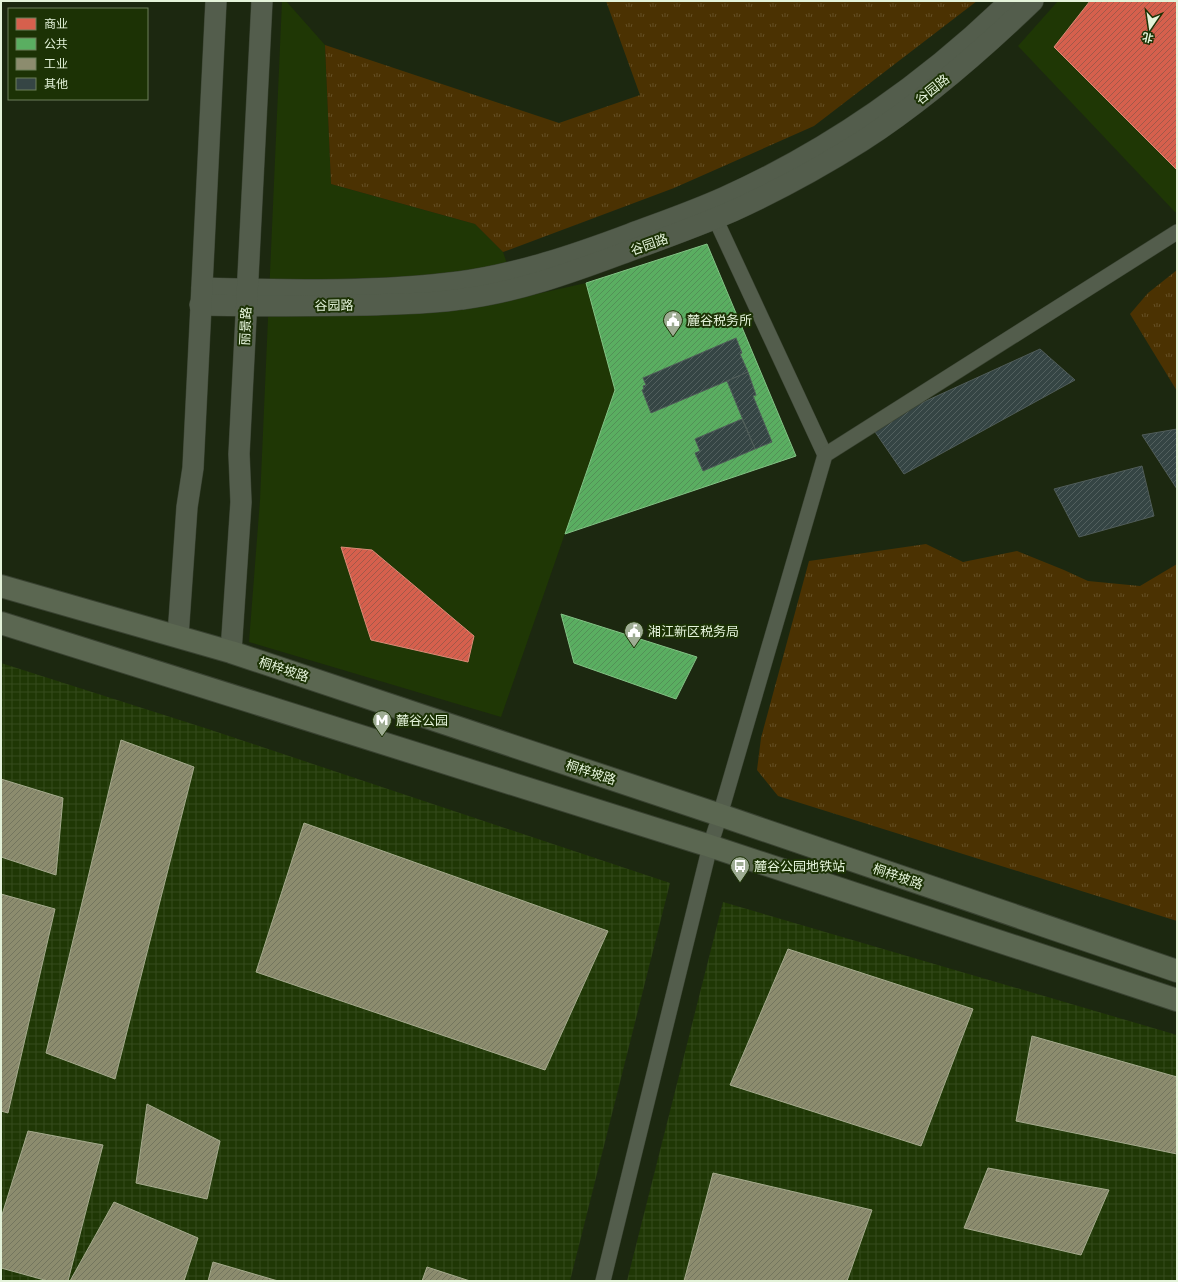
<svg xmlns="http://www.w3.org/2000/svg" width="1178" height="1282" font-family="'Exo 2','Noto Sans SC',sans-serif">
	<defs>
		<pattern id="industrial-grid" width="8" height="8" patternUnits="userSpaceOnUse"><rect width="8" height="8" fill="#1f3705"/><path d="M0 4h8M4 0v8" fill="none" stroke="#354b1d"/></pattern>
		<pattern id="grass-tufts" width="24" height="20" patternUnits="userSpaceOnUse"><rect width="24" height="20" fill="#4b3202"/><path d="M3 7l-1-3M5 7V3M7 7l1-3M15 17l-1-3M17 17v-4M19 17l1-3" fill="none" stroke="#655026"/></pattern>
		<pattern id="shops-hatch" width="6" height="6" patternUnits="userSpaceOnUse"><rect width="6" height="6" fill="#d6604d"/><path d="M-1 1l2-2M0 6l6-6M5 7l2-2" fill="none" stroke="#a35849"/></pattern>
		<pattern id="public-hatch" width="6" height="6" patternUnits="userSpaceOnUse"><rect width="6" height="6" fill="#5aae61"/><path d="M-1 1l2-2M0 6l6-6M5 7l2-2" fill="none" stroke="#539057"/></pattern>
		<pattern id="industry-hatch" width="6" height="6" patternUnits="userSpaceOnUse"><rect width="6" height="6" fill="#8c8c6e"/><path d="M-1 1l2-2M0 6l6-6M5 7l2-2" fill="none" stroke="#73755e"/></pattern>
		<pattern id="building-hatch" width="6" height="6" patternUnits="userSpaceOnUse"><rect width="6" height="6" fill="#354544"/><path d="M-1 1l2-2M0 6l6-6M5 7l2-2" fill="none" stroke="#52605e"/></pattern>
	</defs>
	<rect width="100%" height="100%" fill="#1c2810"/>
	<!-- built -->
	<g fill="#1f3705">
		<polygon points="282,1 286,1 325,45 331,184 475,224 503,252 519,298 586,283 615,390 501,717 249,642 260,500"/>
		<polygon points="1058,1 1177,1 1177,212 1175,212 1018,46"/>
	</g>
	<!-- industrial -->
	<g fill="url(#industrial-grid)">
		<polygon points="1,663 208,729 670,883 570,1281 1,1281"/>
		<polygon points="723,902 1177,1035 1177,1281 627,1281"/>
	</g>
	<!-- grass -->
	<g fill="url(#grass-tufts)">
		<polygon points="606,1 977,1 814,126 674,188 503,252 475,224 331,184 325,45 559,123 640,95"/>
		<polygon points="1177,270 1177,391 1130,314 1148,293"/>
		<polygon points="926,544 963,562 1017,551 1064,570 1088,581 1140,586 1177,564 1177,921 778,796 757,770 761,738 809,561"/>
	</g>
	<!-- shops -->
	<g fill="url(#shops-hatch)" stroke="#da8c77">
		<polygon points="1090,1 1177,1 1177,170 1054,47"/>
		<polygon points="341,547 372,550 474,636 468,662 371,640"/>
	</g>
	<!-- public -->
	<g fill="url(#public-hatch)" stroke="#83c385">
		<polygon points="707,244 796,456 565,534 615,390 586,283"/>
		<polygon points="561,614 697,657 676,699 574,663"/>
	</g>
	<!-- industry -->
	<g fill="url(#industry-hatch)" stroke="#a6ab8e">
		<polygon points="121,740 194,767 115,1079 46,1053"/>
		<polygon points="1,779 63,798 56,875 1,857"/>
		<polygon points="304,823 608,931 545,1070 256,972"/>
		<polygon points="1,894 55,909 8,1113 1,1111"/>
		<polygon points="788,949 973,1009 921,1146 730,1085"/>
		<polygon points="1032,1036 1177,1077 1177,1154 1016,1121"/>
		<polygon points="147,1104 220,1141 207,1199 136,1183"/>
		<polygon points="28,1131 103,1145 68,1281 48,1281 1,1268 1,1218"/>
		<polygon points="988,1168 1109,1190 1081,1255 964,1228"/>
		<polygon points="713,1173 872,1210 847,1281 684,1281"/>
		<polygon points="114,1202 198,1238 184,1281 70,1281"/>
		<polygon points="213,1262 278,1281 208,1281"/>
		<polygon points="427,1267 470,1281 422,1281"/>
	</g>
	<!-- building -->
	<g fill="url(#building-hatch)" stroke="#505c59">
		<polygon points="736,338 742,353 740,354 748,372 651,413 642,390 644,389 643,386 646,385 643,378"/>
		<polygon points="1040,349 1075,380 904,474 871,426"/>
		<polygon points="748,372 756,395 753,396 772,442 755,449 727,381"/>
		<polygon points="742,419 755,449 703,471 695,453 700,451 695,439"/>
		<polygon points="1177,429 1177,489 1142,435"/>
		<polygon points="1142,466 1154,516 1079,537 1054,489"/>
	</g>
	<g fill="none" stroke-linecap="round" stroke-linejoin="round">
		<!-- minor casing -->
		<g stroke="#394231" stroke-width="16">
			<g id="minor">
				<polyline points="715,218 825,455"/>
				<polyline points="603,1281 710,846 720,815 825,455 1177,232"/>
			</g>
		</g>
		<!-- secondary casing -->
		<g stroke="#394231" stroke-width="22">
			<g id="secondary">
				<path d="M 202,288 C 287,290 374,293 459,282 C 518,274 574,255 630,234 C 662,222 694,211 725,197 C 830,150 928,81 1010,1"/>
				<path d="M 200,305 C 256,306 311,306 366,305 C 398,304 431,304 462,299 C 517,292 570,273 621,254 C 659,240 696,227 733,211 C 777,191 821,167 862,141 C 924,101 980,52 1033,1"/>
				<polyline points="178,636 187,507 193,468 216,1"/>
				<polyline points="231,652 241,502 239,454 262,1"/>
			</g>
		</g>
		<!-- primary casing -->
		<g stroke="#394231" stroke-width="24">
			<g id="primary">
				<polyline points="1,586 231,652 720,815 1177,971"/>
				<polyline points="1,623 710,846 1177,1000"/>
			</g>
		</g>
		<!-- minor -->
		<use href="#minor" stroke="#535d4c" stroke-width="15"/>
		<!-- secondary -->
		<use href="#secondary" stroke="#535d4c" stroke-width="21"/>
		<!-- primary -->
		<use href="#primary" stroke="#5b6751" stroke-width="22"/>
	</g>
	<!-- icons -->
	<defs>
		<g id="civic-pin" transform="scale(1)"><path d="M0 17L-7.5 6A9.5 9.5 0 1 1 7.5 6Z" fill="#9eac93" stroke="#1c3205"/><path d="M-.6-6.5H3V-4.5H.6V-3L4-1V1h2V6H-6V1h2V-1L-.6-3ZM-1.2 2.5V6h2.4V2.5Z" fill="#fff"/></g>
		<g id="metro-pin" transform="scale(1)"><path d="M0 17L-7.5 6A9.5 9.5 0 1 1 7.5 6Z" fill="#9eac93" stroke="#1c3205"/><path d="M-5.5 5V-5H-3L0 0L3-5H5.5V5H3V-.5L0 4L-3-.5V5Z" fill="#fff"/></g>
		<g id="bus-pin" transform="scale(1)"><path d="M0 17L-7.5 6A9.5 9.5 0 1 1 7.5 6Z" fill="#9eac93" stroke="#1c3205"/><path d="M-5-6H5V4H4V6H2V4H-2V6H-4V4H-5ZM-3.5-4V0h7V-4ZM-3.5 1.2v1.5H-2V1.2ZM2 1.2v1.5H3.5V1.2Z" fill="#fff"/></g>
	</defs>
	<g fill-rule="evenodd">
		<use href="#civic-pin" x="673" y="320"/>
		<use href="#civic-pin" x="634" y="631"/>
		<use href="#metro-pin" x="382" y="720"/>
		<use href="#bus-pin" x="740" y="866"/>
	</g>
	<g text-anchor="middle" stroke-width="4" stroke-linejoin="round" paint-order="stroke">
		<!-- street labels -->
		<g font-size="13" fill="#e4f3da" stroke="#1c3205">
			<text transform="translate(932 89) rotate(-39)" y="5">谷园路</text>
			<text transform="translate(649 244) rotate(-20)" y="5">谷园路</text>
			<text transform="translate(334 305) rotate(-1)" y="5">谷园路</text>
			<text transform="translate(245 326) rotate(-87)" y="5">丽景路</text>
			<text transform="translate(284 669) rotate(18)" y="5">桐梓坡路</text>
			<text transform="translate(591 772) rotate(18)" y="5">桐梓坡路</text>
			<text transform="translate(898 876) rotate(19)" y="5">桐梓坡路</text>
		</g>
		<!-- poi labels -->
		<g font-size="13" fill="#e4f3da" stroke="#1c3205" text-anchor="start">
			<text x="687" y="325">麓谷税务所</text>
			<text x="648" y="636">湘江新区税务局</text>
			<text x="396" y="725">麓谷公园</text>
			<text x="754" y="871">麓谷公园地铁站</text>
		</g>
	</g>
	<!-- border -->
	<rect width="1178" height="1282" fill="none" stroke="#e4f3da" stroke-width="4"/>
	<!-- legend -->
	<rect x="8" y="8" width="140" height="92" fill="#1c3205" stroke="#6c7f5a"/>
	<rect x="16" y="18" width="20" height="12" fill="#d6604d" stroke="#6c7f5a"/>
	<text x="44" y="28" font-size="12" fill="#e4f3da">商业</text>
	<rect x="16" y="38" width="20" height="12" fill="#5aae61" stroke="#6c7f5a"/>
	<text x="44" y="48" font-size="12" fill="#e4f3da">公共</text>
	<rect x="16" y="58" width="20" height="12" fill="#8c8c6e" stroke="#6c7f5a"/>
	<text x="44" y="68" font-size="12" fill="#e4f3da">工业</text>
	<rect x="16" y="78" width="20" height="12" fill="#354544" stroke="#6c7f5a"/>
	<text x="44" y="88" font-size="12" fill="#e4f3da">其他</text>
	<!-- north arrow -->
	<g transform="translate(1150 28) rotate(193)" stroke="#1c3205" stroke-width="3" paint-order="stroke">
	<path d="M0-3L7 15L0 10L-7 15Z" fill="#e4f3da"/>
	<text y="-6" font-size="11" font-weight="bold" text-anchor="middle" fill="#e4f3da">北</text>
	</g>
</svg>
